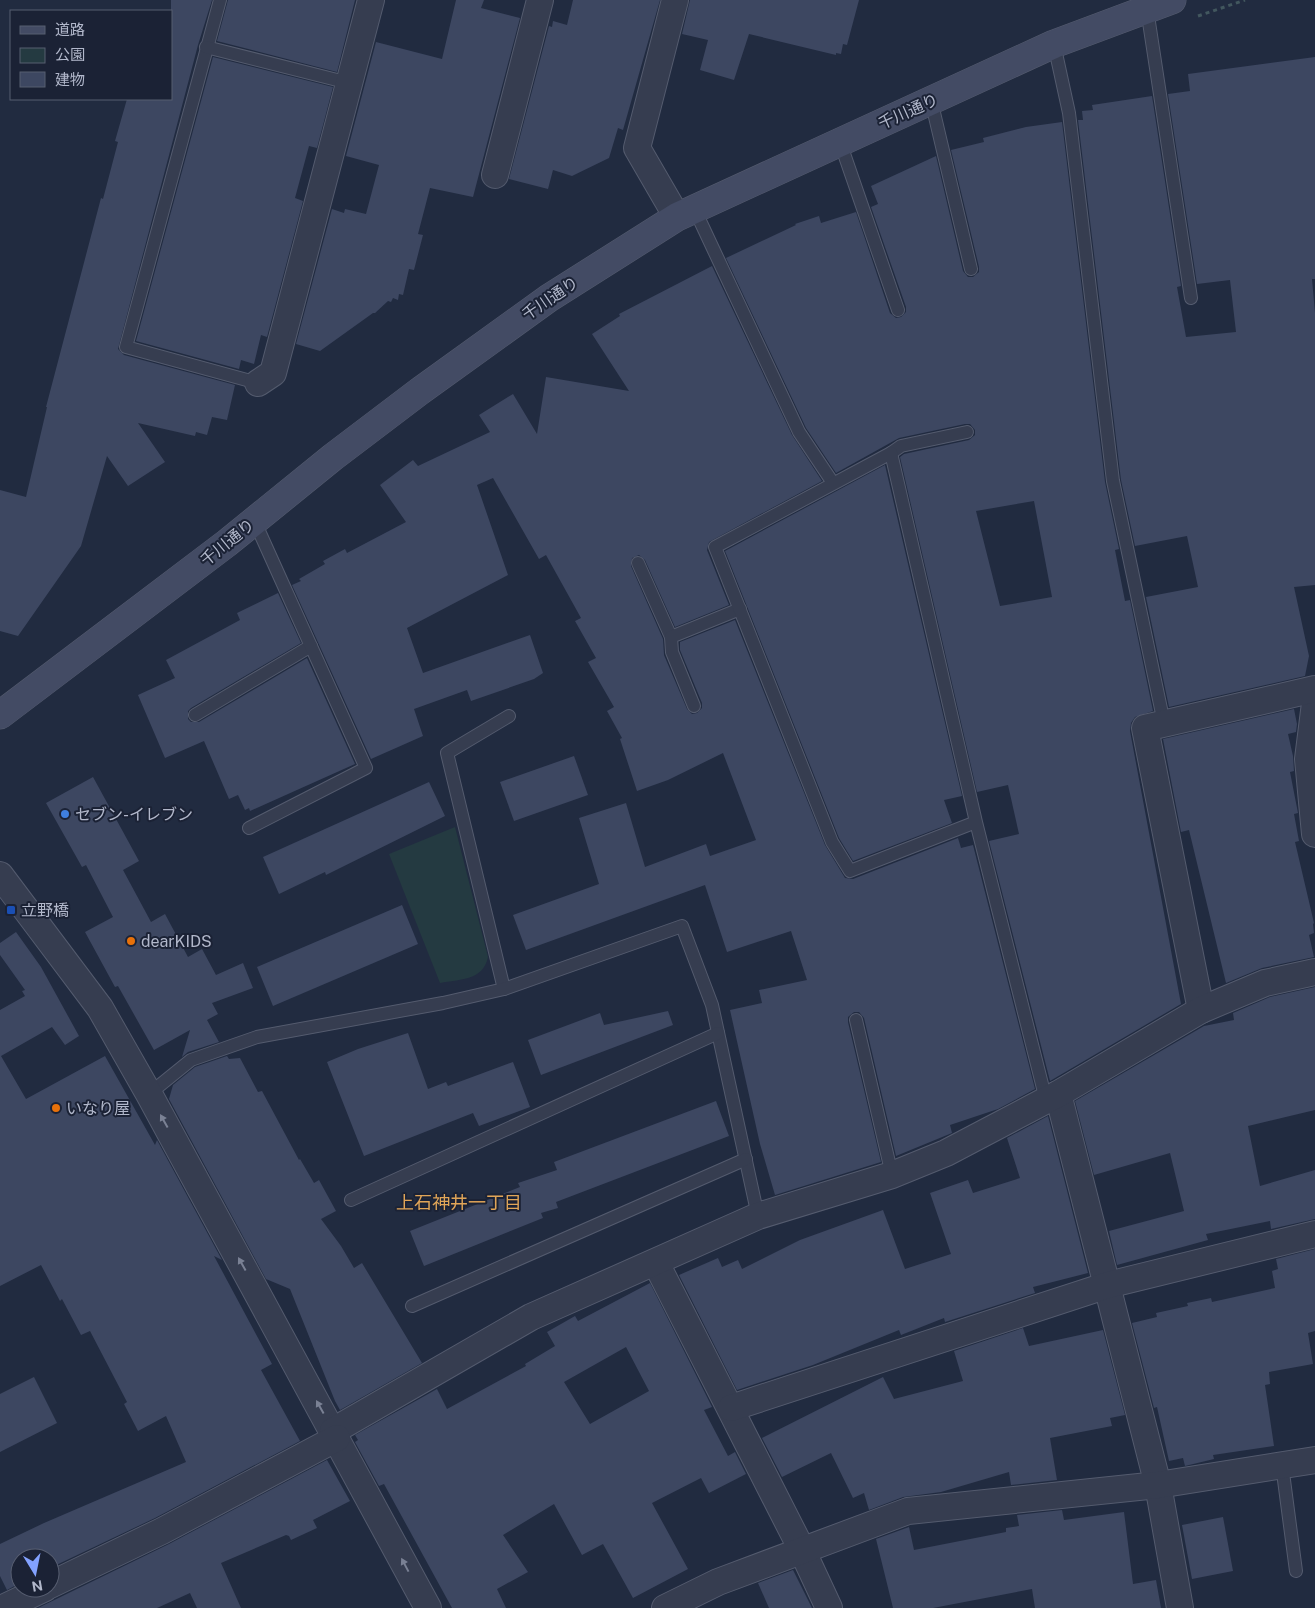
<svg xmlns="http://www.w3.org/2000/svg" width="1315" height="1608" font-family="'Public Sans','Noto Sans JP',sans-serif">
	<rect width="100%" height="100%" fill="#212b40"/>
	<!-- green -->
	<path fill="#243a41" d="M 455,827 L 488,957 C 483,981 460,979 440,983 L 389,854 Z"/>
	<!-- building -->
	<g fill="#3d4761" fill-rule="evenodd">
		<polygon points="171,0 212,0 198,45 118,349 124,355 235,385 227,420 212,417 207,435 196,432 195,436 138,423 165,462 128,486 107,456 81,546 18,636 0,631 0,490 26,497 47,407 46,407 101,198 103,199 118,142 115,141 127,99 171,99"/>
		<polygon points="228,0 355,0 337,72 217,41"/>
		<polygon points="456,0 484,0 481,8 520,18 473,197 430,188 418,234 423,235 414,270 409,269 403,295 399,294 398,300 393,298 391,302 388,301 375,313 373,313 320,351 296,344 332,209 344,213 345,209 366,214 379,165 346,156 376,42 442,59"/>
		<polygon points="573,0 660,0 623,130 618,128 609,158 572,176 553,170 548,189 509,179 549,26 552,27 553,21 567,25"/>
		<polygon points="690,0 859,0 847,45 843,44 841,54 836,53 836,55 749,34 734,80 700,70 708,40 682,34"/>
		<polygon points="213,57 333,87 317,148 309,146 295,198 303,201 267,337 261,335 254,364 241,360 239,369 136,341"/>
		<polygon points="1315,57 1315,279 1312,279 1315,313 1315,585 1294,587 1309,656 1305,676 1169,707 1146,597 1198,587 1187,536 1135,546 1121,480 1078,120 1083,120 1082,111 1093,110 1092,105 1152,96 1181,286 1177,287 1186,337 1236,332 1230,280 1197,284 1168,94 1190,91 1188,74"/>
		<path d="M 1062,122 L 1105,482 L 1119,549 L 1115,550 L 1125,601 L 1130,600 L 1153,711 L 1135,717 L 1131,723 L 1130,731 L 1181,1004 L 1050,1081 L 989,841 L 1019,834 L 1008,785 L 977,792 L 900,457 L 904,454 L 969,440 L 975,435 L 975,430 L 970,424 L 965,424 L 899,438 L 836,473 L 806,428 L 726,258 L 796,225 L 795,224 L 819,216 L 821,223 L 856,212 L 890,313 L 896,318 L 901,317 L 906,312 L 906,307 L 871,207 L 878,204 L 871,186 L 936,156 L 963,271 L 968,277 L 973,277 L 979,272 L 979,267 L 951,150 L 984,142 L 983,138 L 1026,127 ZM 1034,501 L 1052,597 L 1000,606 L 976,511 Z"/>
		<polygon points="712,266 792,435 822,481 709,542 707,550 729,605 675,627 645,560 639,555 632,558 631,566 663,639 664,655 687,709 692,714 697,713 702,708 702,703 680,650 680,642 735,620 825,845 845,878 853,879 958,838 961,848 973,845 1035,1089 998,1109 950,1125 952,1133 896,1156 864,1018 859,1012 854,1012 848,1017 848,1022 881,1162 775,1195 760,1144 730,1010 762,1003 759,990 807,980 791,931 727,952 705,885 526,950 513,915 599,884 579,818 626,803 645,867 706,844 710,856 756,840 723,753 668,780 637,791 620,739 622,738 607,711 614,707 588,662 596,658 575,621 581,618 546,555 539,559 493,478 477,485 508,575 407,628 423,673 530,635 543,673 534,679 471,701 467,690 414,709 423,736 371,759 292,585 301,581 299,579 325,564 323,561 345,549 347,553 406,522 380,485 413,460 418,466 490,432 479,415 513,394 537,434 546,377 629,391 592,334 620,316 619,314"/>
		<polygon points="885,465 962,796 944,800 952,823 853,861 839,838 725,551"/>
		<polygon points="278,593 301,643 191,708 188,711 188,719 191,722 199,722 307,658 355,764 250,811 249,808 245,810 238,795 229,799 204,741 165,758 138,695 175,678 166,660 240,620 237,613"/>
		<polygon points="1294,709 1297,724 1296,732 1288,734 1293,756 1294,771 1290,772 1298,813 1294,814 1299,841 1295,842 1314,923 1313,924 1314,933 1309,935 1314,957 1262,968 1226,983 1189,830 1181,832 1163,739"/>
		<polygon points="574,756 588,795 514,821 500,782"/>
		<polygon points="93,777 139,861 123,870 151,922 165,914 188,957 202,949 216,975 243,963 253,988 212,1003 218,1014 207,1020 219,1042 188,1052 182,1057 190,1030 154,1050 118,986 115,987 85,932 113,917 86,865 82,867 46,803"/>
		<polygon points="429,782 445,816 326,875 325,872 279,894 263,857"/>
		<polygon points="402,905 418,944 273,1006 257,967"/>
		<polygon points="16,932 41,967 79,1036 65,1045 52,1027 1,1056 26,1099 105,1056 155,1145 157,1140 222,1260 214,1256 272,1364 261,1370 300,1441 155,1518 50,1568 50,1558 20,1558 20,1583 7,1590 0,1576 0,1544 44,1523 186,1462 166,1416 138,1431 124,1404 127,1402 90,1331 81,1335 62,1299 60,1301 41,1265 0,1286 0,1010 25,996 22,991 25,990 0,955 0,943"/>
		<polygon points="1315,987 1315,1110 1248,1126 1260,1186 1315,1170 1315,1219 1271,1229 1270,1221 1206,1234 1208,1240 1117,1265 1109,1231 1184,1211 1170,1153 1094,1175 1075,1101 1204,1026 1234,1020 1233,1013 1270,997"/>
		<polygon points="668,1011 673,1025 541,1075 528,1040 600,1013 604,1025"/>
		<polygon points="408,1033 428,1089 446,1082 448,1086 513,1062 530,1107 479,1126 473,1113 364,1156 327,1062 358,1049"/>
		<polygon points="227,1056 229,1059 240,1058 258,1092 262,1091 299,1160 300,1159 314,1183 319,1180 336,1211 321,1219 341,1246 354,1268 362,1263 422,1363 340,1410 335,1401 290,1289 266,1279 169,1099 173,1085 195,1067"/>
		<polygon points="716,1101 729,1136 556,1202 558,1208 541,1213 543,1218 424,1266 410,1231 520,1187 518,1183 557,1170 554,1162"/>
		<polygon points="1048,1116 1088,1273 1033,1287 1035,1293 945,1322 944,1318 901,1335 899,1330 813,1365 737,1390 679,1275 718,1258 722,1267 738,1260 742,1269 800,1240 883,1210 905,1269 951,1254 930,1193 968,1180 973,1193 1020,1178 1007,1138"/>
		<polygon points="1315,1249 1315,1331 1308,1333 1313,1364 1269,1372 1270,1384 1265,1385 1274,1446 1213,1455 1214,1459 1185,1466 1183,1458 1169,1461 1157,1407 1154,1408 1132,1323 1157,1317 1156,1313 1188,1306 1187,1303 1211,1298 1212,1302 1275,1288 1272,1271 1278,1269 1276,1259"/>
		<path d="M 650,1283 L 712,1407 L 704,1410 L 728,1456 L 735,1452 L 746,1474 L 709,1493 L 701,1478 L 652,1503 L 688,1569 L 633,1598 L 603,1544 L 582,1555 L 554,1504 L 503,1535 L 528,1572 L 497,1589 L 506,1608 L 452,1608 L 384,1484 L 379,1486 L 355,1442 L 358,1440 L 355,1435 L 437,1389 L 447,1409 L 526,1366 L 525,1364 L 555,1346 L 547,1332 L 575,1316 L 578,1321 ZM 626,1347 L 649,1391 L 590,1424 L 564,1382 Z"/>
		<polygon points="1023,1328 1029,1346 1103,1330 1125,1415 1110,1418 1112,1426 1050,1438 1057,1480 1011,1485 1009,1472 941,1492 903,1497 869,1510 864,1493 853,1498 831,1453 782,1477 762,1438 883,1377 894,1399 963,1381 954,1351"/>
		<polygon points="34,1377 57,1423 0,1452 0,1394"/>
		<polygon points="327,1460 350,1501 313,1520 317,1528 291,1540 289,1536 286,1535 221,1563 241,1608 197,1608 190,1593 157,1608 38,1608 169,1544"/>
		<polygon points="1062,1510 1064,1520 1124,1512 1133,1584 1156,1580 1161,1608 1035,1608 1032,1589 933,1608 893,1608 876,1539 909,1527 914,1550 1006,1532 1006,1528 1019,1526 1017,1515"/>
		<polygon points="1223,1517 1233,1571 1192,1579 1182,1525"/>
		<polygon points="793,1570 812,1608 769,1608 758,1583"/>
	</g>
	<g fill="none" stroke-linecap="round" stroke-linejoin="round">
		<!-- service casing -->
		<g stroke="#545b6e" stroke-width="14">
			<g id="service">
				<polyline points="220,0 126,347 258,383"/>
				<polyline points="1147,9 1191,298"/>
				<polyline points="1054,44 1069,113 1113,481 1164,723"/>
				<polyline points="206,47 349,83"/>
				<polyline points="931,100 971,269"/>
				<polyline points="840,142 898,310"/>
				<polyline points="694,208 799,432 833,483"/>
				<polyline points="891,453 901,446 967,432"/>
				<polyline points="638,563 671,637"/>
				<polyline points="694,706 672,652 671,637 740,609"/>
				<polyline points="195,715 311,646"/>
				<polyline points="976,822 850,871 832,842 715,547 891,453 976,822 1046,1100"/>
				<polyline points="249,828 366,768 254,520"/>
				<polyline points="504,989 447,753 509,716"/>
				<polyline points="856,1020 892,1175"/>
				<polyline points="149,1094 191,1060 257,1037 443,1003 504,989 682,926 712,1005 758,1216"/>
				<polyline points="351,1200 718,1033"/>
				<polyline points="412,1306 746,1159"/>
				<polyline points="1282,1465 1296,1571"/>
			</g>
		</g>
		<!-- minor casing -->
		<g stroke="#545b6e" stroke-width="28">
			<g id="minor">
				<polyline points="675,0 637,148 677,217"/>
				<polyline points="495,175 540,0"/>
				<polyline points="258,383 273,373 371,0"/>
				<polyline points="1315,703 1308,759 1315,834"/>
				<polyline points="0,875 100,1008 149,1094 428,1608"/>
				<polyline points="1201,1010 1145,728 1315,689"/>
				<polyline points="1058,1094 1158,1485 1180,1608"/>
				<polyline points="656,1263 802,1550 829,1608"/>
				<polyline points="731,1408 1108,1285 1315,1234"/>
				<polyline points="333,1431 531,1317 758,1216 892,1175 946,1153 1058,1094 1201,1010 1265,983 1315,972"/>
				<polyline points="50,1585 162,1531 337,1438"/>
				<polyline points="3,1608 45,1588"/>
				<polyline points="665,1608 718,1582 908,1511 1158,1485 1315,1460"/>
			</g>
		</g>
		<!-- secondary casing -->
		<g stroke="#545b6e" stroke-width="29">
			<polyline id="secondary" points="0,715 227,543 333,457 420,391 549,298 677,217 1054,44 1172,0"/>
		</g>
		<!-- path -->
		<polyline stroke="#42575e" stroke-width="3" stroke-dasharray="4 4" stroke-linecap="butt" points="1198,16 1245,0"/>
		<!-- service -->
		<use href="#service" stroke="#363d50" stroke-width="12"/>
		<!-- minor -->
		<use href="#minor" stroke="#363d50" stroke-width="26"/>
		<!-- secondary -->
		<use href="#secondary" stroke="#434b64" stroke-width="28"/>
	</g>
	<!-- one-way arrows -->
	<defs><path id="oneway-solid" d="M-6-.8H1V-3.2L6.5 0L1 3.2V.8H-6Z" transform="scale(1.25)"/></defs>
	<g fill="#7a8194">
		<use href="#oneway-solid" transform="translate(164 1121) rotate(-119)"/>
		<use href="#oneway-solid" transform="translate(242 1264) rotate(-119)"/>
		<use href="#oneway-solid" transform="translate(320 1407) rotate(-119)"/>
		<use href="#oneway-solid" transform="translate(405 1565) rotate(-118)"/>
	</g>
	<!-- markers -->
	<circle fill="#3f7fe0" stroke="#1b2235" stroke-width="2" cx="65" cy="814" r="5"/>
	<rect fill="#1a4fb4" stroke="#1b2235" stroke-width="2" x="6" y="905" width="10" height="10" rx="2.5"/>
	<g fill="#e8710a" stroke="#1b2235" stroke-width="2">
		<circle cx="131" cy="941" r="5"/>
		<circle cx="56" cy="1108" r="5"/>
	</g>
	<g text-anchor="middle" stroke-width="4" stroke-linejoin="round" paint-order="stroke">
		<!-- street labels -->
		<g font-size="16" fill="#b2b8cb" stroke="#1b2235">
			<text transform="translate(908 111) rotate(-24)" y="6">千川通り</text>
			<text transform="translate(550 298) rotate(-34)" y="6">千川通り</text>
			<text transform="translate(227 542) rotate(-39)" y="6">千川通り</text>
		</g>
		<!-- poi labels -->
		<g font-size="16" fill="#b2b8cb" stroke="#1b2235" text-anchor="start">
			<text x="75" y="820">セブン-イレブン</text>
			<text x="21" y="916">立野橋</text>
			<text x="141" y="947">dearKIDS</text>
			<text x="66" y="1114">いなり屋</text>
		</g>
		<!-- neighbourhood labels -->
		<g font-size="18" fill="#e0a558" stroke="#1b2235">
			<text x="459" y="1209">上石神井一丁目</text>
		</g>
	</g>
	<!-- legend -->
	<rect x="10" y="10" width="162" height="90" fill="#1b2235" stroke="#575e71"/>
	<rect x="20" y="26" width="25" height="8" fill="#434b64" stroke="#575e71"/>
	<text x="55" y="35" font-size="15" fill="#b2b8cb">道路</text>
	<rect x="20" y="48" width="25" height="15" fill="#243a41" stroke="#575e71"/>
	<text x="55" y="60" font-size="15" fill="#b2b8cb">公園</text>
	<rect x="20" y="72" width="25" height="15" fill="#3d4761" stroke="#575e71"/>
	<text x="55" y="85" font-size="15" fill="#b2b8cb">建物</text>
	<!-- north arrow -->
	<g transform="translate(35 1573) rotate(170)"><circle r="24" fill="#1b2235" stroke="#575e71"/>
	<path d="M0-4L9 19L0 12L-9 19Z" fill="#83a2ff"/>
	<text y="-8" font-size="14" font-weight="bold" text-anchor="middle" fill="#b2b8cb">N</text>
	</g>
</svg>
